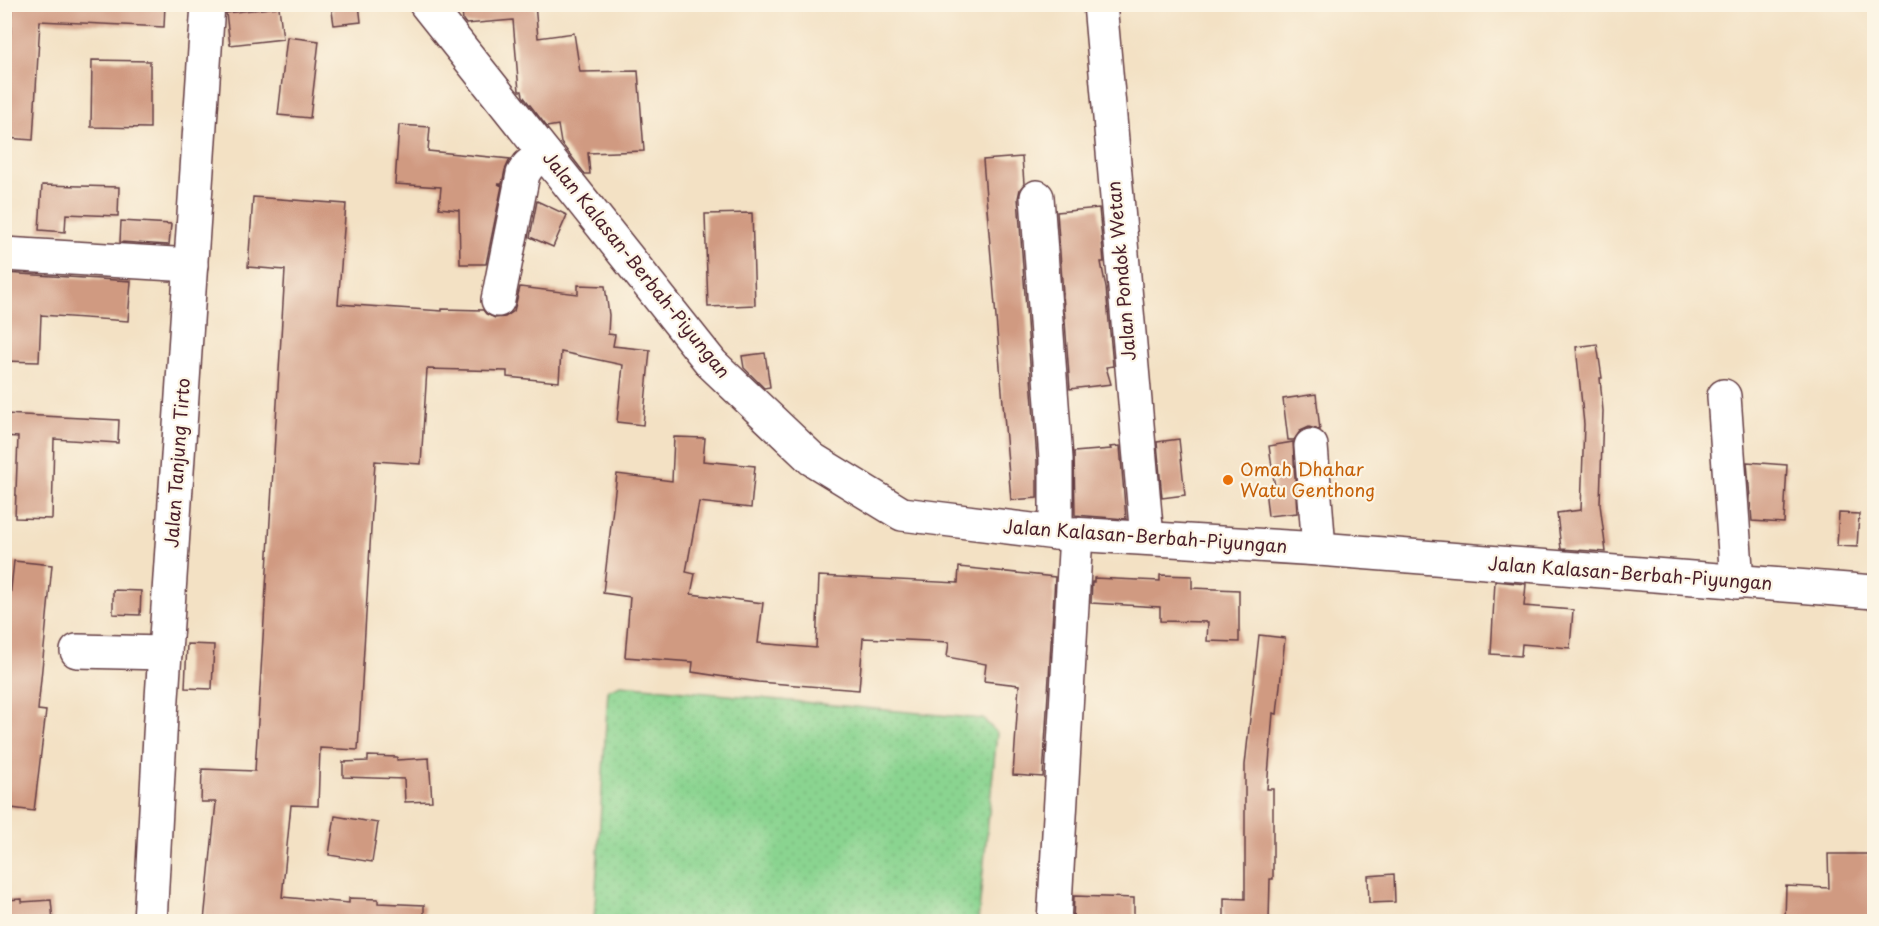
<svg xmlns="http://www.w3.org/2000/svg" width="1879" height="926" font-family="'Playpen Sans',sans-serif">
	<defs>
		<pattern id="grass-dots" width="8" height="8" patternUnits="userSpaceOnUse" patternTransform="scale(1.5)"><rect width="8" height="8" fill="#8ad490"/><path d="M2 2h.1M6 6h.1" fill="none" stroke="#79b67c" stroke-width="1.8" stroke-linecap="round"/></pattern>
	</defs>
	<rect width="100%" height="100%" fill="#fcf5e5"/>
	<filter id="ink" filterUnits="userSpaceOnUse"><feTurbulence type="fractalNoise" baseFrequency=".0167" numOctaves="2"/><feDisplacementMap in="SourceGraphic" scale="12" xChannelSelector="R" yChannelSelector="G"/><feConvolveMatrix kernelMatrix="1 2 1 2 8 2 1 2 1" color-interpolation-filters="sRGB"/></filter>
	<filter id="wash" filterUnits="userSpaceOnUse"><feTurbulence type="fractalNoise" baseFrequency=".008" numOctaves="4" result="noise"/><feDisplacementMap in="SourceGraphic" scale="24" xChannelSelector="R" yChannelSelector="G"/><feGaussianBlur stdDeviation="1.35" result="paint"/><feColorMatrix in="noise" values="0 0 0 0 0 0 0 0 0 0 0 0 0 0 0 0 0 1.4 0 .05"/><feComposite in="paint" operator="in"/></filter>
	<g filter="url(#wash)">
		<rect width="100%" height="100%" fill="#f3e1c4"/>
		<!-- grass -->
		<polygon fill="url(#grass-dots)" stroke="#6a7a5e" stroke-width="1.5" points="621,685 983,719 997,733 978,921 594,921 608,690"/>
		<g id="blocks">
			<!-- building -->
			<g fill="#d09a81">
				<polygon points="12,4 165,4 164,27 40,21 33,140 5,138"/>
				<polygon points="331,4 359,4 361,22 334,25"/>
				<polygon points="461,4 535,4 538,38 574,33 580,72 638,71 644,151 588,153 590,174 585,174 561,143 558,125 547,127 523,96 522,91 519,91 513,20 466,24 463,20"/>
				<polygon points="279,7 283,39 230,45 226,13"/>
				<polygon points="287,37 319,41 310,118 278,115"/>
				<polygon points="92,60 150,61 150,128 91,127"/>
				<polygon points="399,125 430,127 428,151 510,159 505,170 502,184 498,184 502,186 486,264 460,264 459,210 439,208 441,187 395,184"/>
				<polygon points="1022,157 1024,184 1020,189 1018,198 1037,460 1037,498 1011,500 983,160"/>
				<polygon points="42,185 119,187 118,216 66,214 65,232 39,230"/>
				<polygon points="253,197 346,204 338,304 442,311 442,309 483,310 486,314 495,318 505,317 514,311 520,287 578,294 578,285 605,286 609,315 608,334 615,335 613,346 650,350 643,425 617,422 623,365 561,352 559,382 507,377 507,371 427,369 421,464 375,461 358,750 320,748 318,806 291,805 282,897 349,903 349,898 378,899 378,903 424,905 424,921 204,921 216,802 201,802 202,769 255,771 285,270 248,267"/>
				<polygon points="537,201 567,215 553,247 530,237"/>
				<polygon points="1099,208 1104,262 1101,262 1106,288 1113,366 1106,367 1111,384 1070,389 1057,212"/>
				<polygon points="752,213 755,305 708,307 705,214"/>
				<polygon points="121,221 171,224 169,245 120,242"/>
				<polygon points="4,273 131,281 128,321 41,315 39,362 4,361"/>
				<polygon points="1597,344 1602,378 1600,378 1603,411 1600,504 1606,552 1561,549 1557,513 1581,510 1584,424 1576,347"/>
				<polygon points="765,353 770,387 764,388 744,368 742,356"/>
				<polygon points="1316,394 1320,430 1309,427 1300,431 1294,440 1288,440 1283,399"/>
				<polygon points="4,414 119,420 118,443 54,439 52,519 15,518 18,437 4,436"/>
				<polygon points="674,437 705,438 703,461 755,466 751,508 699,502 686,572 695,574 691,594 763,603 758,643 816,648 819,576 958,583 959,567 1055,577 1043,777 1013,775 1019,685 984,681 986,664 947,657 949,642 863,638 859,690 758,682 692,672 693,662 625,657 630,597 603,593 617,474 672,481"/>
				<polygon points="1179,439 1185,495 1162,498 1157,442"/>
				<polygon points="1293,442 1297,513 1268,516 1265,489 1275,488 1269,446"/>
				<polygon points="1120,446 1126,519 1075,515 1074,452 1111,449 1110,447"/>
				<polygon points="1747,462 1787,465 1784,523 1752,521"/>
				<polygon points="1839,513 1859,514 1857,547 1837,546"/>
				<polygon points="14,561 52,565 38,710 46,711 34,811 4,807 4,616 8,616"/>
				<polygon points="1160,575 1192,576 1192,588 1239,590 1239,642 1207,641 1208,622 1160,621 1160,607 1091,603 1092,582 1094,582 1094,578 1160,581"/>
				<polygon points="1495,581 1526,584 1524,606 1573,610 1570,648 1522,644 1521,656 1491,654"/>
				<polygon points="113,590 141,591 140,615 113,614"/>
				<polygon points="1259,635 1285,638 1277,714 1273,713 1267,789 1273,789 1273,879 1270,879 1269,921 1224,921 1224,898 1245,899 1245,765"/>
				<polygon points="187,644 214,645 212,689 185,688"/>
				<polygon points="368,756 397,757 397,760 429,758 432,801 405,802 404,779 343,777 343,762 368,761"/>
				<polygon points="335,816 378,823 372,862 329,855"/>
				<polygon points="1828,854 1872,854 1874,921 1785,921 1786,886 1829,888"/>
				<polygon points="1394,874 1395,902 1369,903 1368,876"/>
				<polygon points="1074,896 1134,898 1134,921 1073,921"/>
				<polygon points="22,899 22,902 51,900 53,921 4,921 4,900"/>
			</g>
		</g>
	</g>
	<g filter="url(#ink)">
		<use href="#blocks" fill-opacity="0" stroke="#633c42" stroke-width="1.5"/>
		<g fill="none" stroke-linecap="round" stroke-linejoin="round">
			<!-- minor casing -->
			<g stroke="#633c42" stroke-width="36">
				<g id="minor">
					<polyline points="426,4 712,364 812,459 902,514 1056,533 1319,549 1874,592"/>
					<polyline points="1100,4 1147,538"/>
					<polyline points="1037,197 1056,459 1056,533"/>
					<polyline points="4,254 191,265"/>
					<polyline points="498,300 523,174 528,166 544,153"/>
					<polyline points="1724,396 1737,582"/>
					<polyline points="1311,446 1319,549"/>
					<polyline points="77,651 165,653"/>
					<polyline points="150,922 162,698 208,4"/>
					<polyline points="1054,922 1076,534"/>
				</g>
			</g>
			<!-- minor -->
			<use href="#minor" stroke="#fff" stroke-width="33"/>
		</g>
	</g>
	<!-- markers -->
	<circle fill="#e8710a" stroke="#fcf5e5" stroke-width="2" cx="1228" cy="480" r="6"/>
	<g text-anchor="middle" stroke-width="4.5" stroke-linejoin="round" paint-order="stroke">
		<!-- street labels -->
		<g font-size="18" fill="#4a1f2b" stroke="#fcf5e5">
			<text transform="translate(636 265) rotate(51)" y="6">Jalan Kalasan-Berbah-Piyungan</text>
			<text transform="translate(1122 271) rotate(-95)" y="6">Jalan Pondok Wetan</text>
			<text transform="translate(178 463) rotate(-86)" y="6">Jalan Tanjung Tirto</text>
			<text transform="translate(1145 537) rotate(4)" y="6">Jalan Kalasan-Berbah-Piyungan</text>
			<text transform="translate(1630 574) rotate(4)" y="6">Jalan Kalasan-Berbah-Piyungan</text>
		</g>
		<!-- food labels -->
		<g font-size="18" fill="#c56008" stroke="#fcf5e5" text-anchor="start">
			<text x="1240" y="476">Omah Dhahar<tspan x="1240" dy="21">Watu Genthong</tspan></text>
		</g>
	</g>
	<!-- margin -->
	<rect width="1879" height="926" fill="none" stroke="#fcf5e5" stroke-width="24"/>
</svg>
